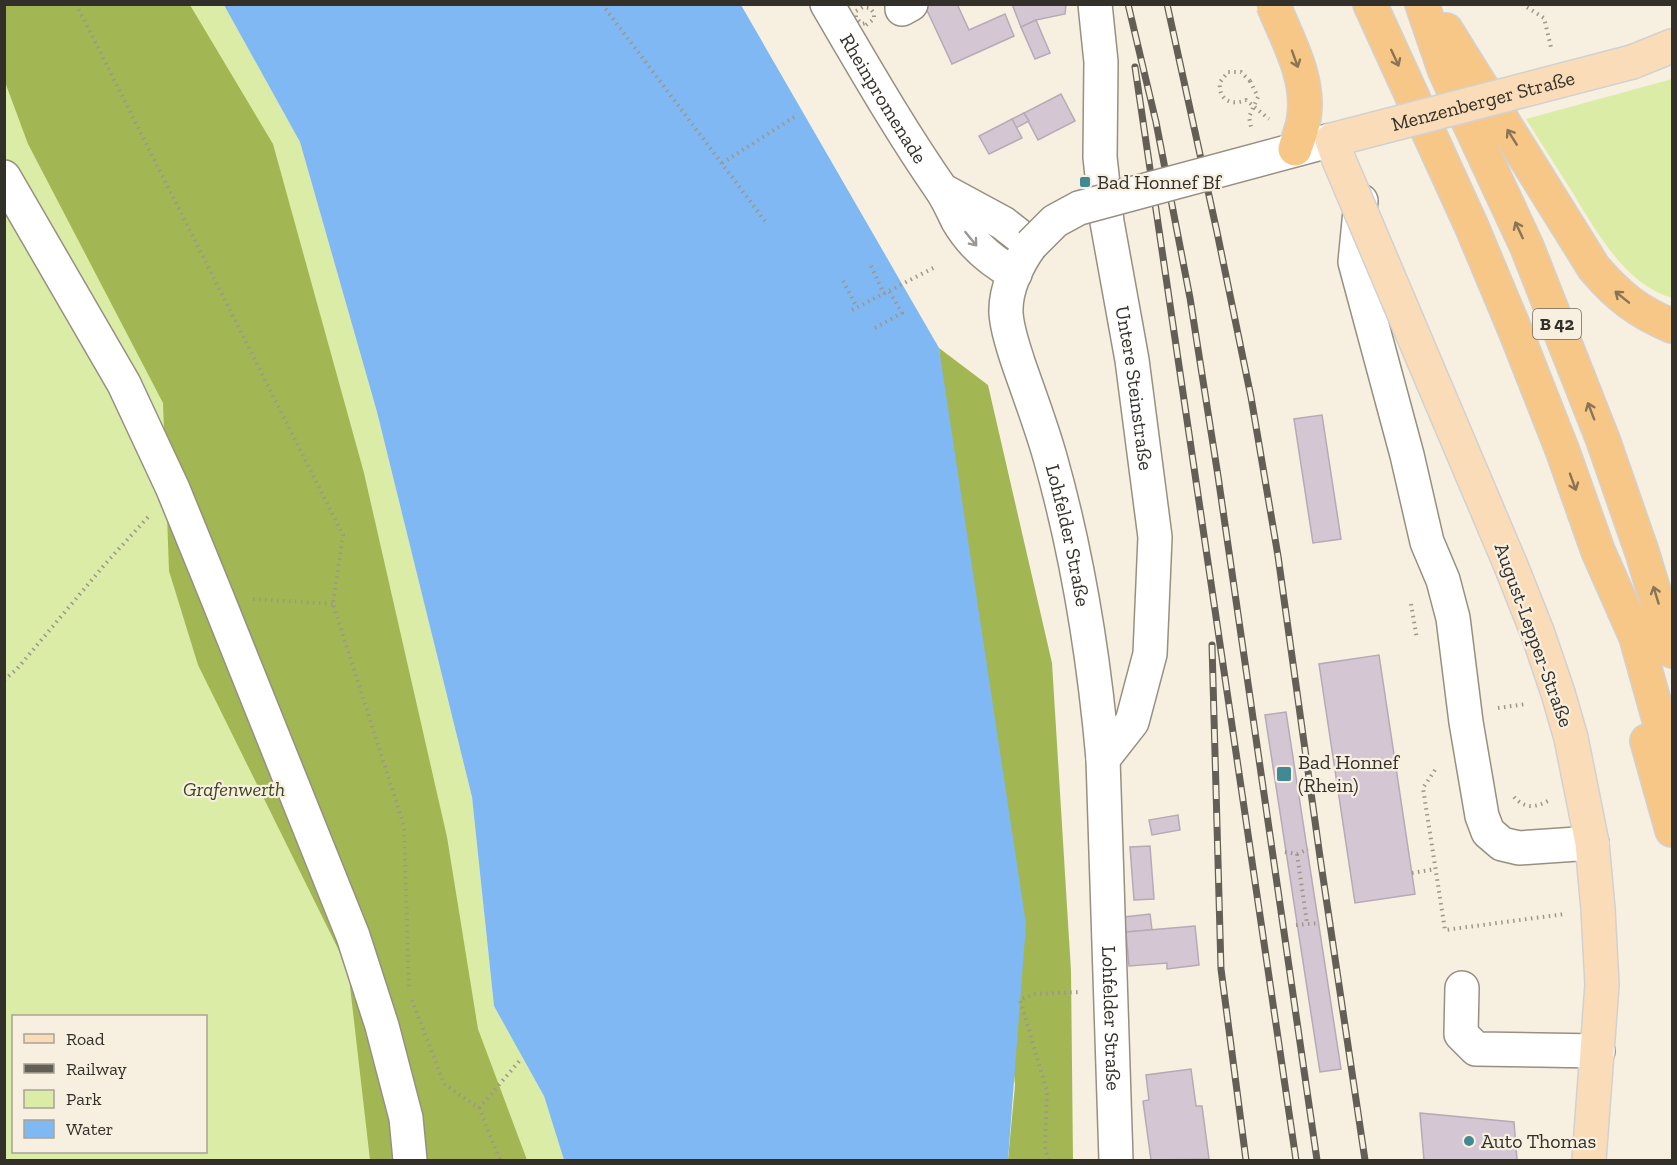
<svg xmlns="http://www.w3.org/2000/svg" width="1677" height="1165" font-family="'Zilla Slab',serif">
	<rect width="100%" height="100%" fill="#f7efe0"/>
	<!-- green -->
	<g fill="#dbeca7" fill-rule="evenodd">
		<path d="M 5,5 L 224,5 L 300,142 L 377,412 L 472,797 L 494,1006 L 544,1096 L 564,1160 L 5,1160 ZM 14,1016 L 206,1016 L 206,1152 L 14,1152 Z"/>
		<path d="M 1672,79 L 1672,298 C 1624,284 1596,230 1571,190 C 1556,166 1541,143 1526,119 Z"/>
	</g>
	<!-- forest -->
	<g fill="#a2b753">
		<polygon points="5,5 190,5 273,144 364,473 447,837 478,1029 527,1160 370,1160 348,969 198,665 169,571 163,403 28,144 5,82"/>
		<polygon points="939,348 988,385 1052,663 1071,971 1073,1160 1008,1160 1015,1085"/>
	</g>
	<!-- water -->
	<polygon fill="#7fb8f2" points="224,5 741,5 939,348 1026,924 1008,1160 564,1160 544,1096 494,1006 472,797 377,412 300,142"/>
	<!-- building -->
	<g fill="#d4c7d3" stroke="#b6aab6" stroke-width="1.5">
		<polygon points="928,4 957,4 969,30 1005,14 1014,36 952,64 925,6"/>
		<polygon points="1012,4 1066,4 1065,14 1036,20 1021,27"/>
		<polygon points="1036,20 1050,53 1035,59 1021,27"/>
		<polygon points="1061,94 1075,121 1038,140 1024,113"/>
		<polygon points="1024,113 1029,121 1016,128 1012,119"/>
		<polygon points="1012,119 1022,138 989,154 979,136"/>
		<polygon points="1322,415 1341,539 1313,543 1294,419"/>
		<polygon points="1379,655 1415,894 1355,903 1319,664"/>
		<polygon points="1286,712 1341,1069 1320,1072 1265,715"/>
		<polygon points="1178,815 1180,830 1152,835 1149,820"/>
		<polygon points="1150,846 1154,899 1134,900 1130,847"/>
		<polygon points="1150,914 1152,930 1126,932 1124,917"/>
		<polygon points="1195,926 1199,965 1167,969 1167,963 1129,966 1126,932"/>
		<polygon points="1191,1069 1196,1106 1202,1106 1209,1159 1151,1160 1143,1101 1149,1100 1146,1075"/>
		<polygon points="1420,1113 1514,1122 1517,1160 1424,1160"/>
	</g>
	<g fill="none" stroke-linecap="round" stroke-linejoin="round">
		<!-- minor casing -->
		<g stroke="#979082" stroke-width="36">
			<g id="minor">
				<path id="s1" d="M 827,4 C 864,67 900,130 941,189 C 948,199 953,211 958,221 C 972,245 991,261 1015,274"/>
				<polyline points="902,4 902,9 911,4"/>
				<path id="s2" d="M 1095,4 L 1101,62 L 1100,157 L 1107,222 L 1132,360 L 1155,537 L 1150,654 L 1132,722 L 1103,759"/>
				<polyline points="4,177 124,384 173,489 217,597 353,936 382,1026 406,1118 410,1160"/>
				<path id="s3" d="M 942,190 L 1003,223 L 1031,245 C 1017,264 1005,290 1006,313 C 1007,330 1013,346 1018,362 C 1029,394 1041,425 1050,457 C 1078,556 1094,657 1103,759 L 1116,1160"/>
				<polyline points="1361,201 1355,262 1407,455 1427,542 1443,580 1453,618 1466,722 1482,816 1488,832 1502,844 1519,848 1592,843"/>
				<polyline points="1462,988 1461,1034 1476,1049 1598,1051"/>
			</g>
		</g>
		<!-- major casing -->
		<g stroke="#d2d1d0" stroke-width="36">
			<g id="major">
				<polyline points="1632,62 1672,46"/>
				<polyline points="1511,566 1538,634 1558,693 1571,738 1592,843 1598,909 1602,985 1589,1160"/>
			</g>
		</g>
		<!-- highway casing -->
		<g stroke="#d2d1d0" stroke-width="36">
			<g id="highway">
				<polyline points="1370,4 1471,225 1515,330 1563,452 1598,551 1636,637 1672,766"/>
				<polyline points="1422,4 1445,71 1527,247 1603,440 1642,552 1672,651"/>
				<path d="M 1446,30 L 1594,268 C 1618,296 1638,312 1672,326"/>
				<polyline points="1647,741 1672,830"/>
			</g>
		</g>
		<!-- path -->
		<g stroke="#9d978c" stroke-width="4" stroke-dasharray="1.5 4.5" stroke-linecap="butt">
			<polyline points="76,4 343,535 333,604 404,826 409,991"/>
			<polyline points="602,4 765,221"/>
			<polyline points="1522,4 1544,18 1551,47"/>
			<path d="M 1250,81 L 1241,72 L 1228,72 L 1220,82 C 1218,100 1231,106 1246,100 L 1269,119"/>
			<polyline points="722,163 796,116"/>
			<polyline points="871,266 884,294"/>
			<polyline points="843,281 857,307"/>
			<polyline points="852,310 937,266"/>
			<polyline points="875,328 902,313 889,291"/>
			<polyline points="253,599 333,604"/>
			<polyline points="1411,604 1417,639"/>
			<polyline points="4,680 17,669 106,563 149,516"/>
			<polyline points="1498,708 1526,704"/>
			<polyline points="1435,770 1423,788 1445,930 1565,914"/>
			<path d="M 1514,797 C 1526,810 1536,807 1550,800"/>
			<polyline points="1285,852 1297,854 1308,849"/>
			<polyline points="1297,854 1307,923"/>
			<polyline points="1412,873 1435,869"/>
			<polyline points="1296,925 1320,923"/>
			<polyline points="412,1000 444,1084 479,1108 500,1160"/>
			<polyline points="479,1108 522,1058"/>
			<polyline points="1049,1160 1045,1150 1047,1091 1020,1000 1035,994 1079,992"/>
		</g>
		<!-- minor -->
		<use href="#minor" stroke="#fff" stroke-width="33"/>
		<!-- major -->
		<use href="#major" stroke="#faddb8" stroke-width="33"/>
		<!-- highway -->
		<use href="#highway" stroke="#f7c788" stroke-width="33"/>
		<!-- rail casing -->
		<g stroke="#635f57" stroke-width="7">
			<g id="rail">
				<polyline points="1128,4 1156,122 1190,298 1218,476 1317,1160"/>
				<polyline points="1167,4 1217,232 1251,397 1278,556 1320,857 1365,1160"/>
				<polyline points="1135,67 1296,1160"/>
				<polyline points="1212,645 1221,969 1246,1160"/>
			</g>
		</g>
		<!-- rail -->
		<use href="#rail" stroke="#f7efe0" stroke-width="4.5" stroke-dasharray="14" stroke-linecap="butt"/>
		<!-- minor-bridge casing -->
		<g stroke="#979082" stroke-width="36" stroke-linecap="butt">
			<polyline id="minor-bridge" points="1031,245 1055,221 1079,208 1332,140"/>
		</g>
		<!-- major-bridge casing -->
		<g stroke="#d2d1d0" stroke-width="36" stroke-linecap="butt">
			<g id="major-bridge">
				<path id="s4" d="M 1511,566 L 1339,160 L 1332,140 L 1632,62"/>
			</g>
		</g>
		<!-- highway-bridge casing -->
		<g stroke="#d2d1d0" stroke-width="36" stroke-linecap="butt">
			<path id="highway-bridge" d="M 1273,4 C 1287,39 1310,78 1304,117 C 1303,128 1298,139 1295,149"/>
		</g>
		<!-- path-bridge -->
		<g stroke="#9d978c" stroke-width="4" stroke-dasharray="1.5 4.5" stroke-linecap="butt">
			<polyline points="866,25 874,19 874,13 870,8 863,7 856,11 856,18 862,24 866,23"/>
			<polyline points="1250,81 1258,97 1249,117 1251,127"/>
		</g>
		<!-- minor-bridge -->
		<use href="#minor-bridge" stroke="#fff" stroke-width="33"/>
		<!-- major-bridge -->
		<use href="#major-bridge" stroke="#faddb8" stroke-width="33"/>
		<!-- highway-bridge -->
		<use href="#highway-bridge" stroke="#f7c788" stroke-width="33"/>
	</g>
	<!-- one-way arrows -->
	<defs><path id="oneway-shaft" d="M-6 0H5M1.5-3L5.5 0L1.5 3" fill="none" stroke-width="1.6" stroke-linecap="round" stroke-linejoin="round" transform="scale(1.5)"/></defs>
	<g stroke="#8b7454">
		<use href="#oneway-shaft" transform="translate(1395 58) rotate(65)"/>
		<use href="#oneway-shaft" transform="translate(1295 59) rotate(70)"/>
		<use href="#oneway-shaft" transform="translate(1512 137) rotate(-122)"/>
		<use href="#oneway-shaft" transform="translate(1519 230) rotate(-115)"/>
		<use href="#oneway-shaft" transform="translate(1622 297) rotate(-141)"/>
		<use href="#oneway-shaft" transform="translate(1591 411) rotate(-111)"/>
		<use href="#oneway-shaft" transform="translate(1573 482) rotate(70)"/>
		<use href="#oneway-shaft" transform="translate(1656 595) rotate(-107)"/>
	</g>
	<use stroke="#999894" href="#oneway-shaft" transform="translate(971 239) rotate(51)"/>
	<!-- markers -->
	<g fill="#438994" stroke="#f7efe0" stroke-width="2">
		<rect x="1079" y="176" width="12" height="12" rx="3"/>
		<rect x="1276" y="766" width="16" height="16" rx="3"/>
		<circle cx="1469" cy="1141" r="6"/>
	</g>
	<g text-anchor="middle" stroke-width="4.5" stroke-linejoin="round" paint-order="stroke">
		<!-- shield labels -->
		<rect fill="#f7efe0" stroke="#6e6961" stroke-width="1.5" x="1533" y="309" width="48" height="30" rx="4.5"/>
		<g font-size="18" font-weight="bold" fill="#33302a">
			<text x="1557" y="330">B 42</text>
		</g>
		<!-- street labels -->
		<g font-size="20" fill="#33302a" stroke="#f7efe0">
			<text dy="7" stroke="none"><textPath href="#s1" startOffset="110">Rheinpromenade</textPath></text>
			<text dy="7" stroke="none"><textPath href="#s4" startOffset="618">Menzenberger Straße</textPath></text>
			<text dy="7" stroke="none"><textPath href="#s2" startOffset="387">Untere Steinstraße</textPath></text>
			<text dy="7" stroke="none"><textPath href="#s3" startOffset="410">Lohfelder Straße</textPath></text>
			<text transform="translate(1534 635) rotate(70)" y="7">August-Lepper-Straße</text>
			<text dy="7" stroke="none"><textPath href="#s3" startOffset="896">Lohfelder Straße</textPath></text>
		</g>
		<!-- poi labels -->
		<g font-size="20" fill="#33302a" stroke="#f7efe0" text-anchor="start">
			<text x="1097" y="189">Bad Honnef Bf</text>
			<text x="1298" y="769">Bad Honnef<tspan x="1298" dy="23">(Rhein)</tspan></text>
			<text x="1481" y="1148">Auto Thomas</text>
		</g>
		<!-- park labels -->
		<g font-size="20" font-style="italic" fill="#3d451c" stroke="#f7efe0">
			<text x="234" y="796">Grafenwerth</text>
		</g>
	</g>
	<!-- border -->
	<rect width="1677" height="1165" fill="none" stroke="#33302a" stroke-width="12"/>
	<!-- legend -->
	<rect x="12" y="1015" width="195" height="138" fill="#f7efe0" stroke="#a9a397" stroke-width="1.5"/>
	<rect x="24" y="1034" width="30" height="9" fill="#faddb8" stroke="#a9a397" stroke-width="1.5"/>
	<text x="66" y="1045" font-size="18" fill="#33302a">Road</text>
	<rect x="24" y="1064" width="30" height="9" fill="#635f57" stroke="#a9a397" stroke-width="1.5"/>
	<text x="66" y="1075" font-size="18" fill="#33302a">Railway</text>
	<rect x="24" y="1090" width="30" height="18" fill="#dbeca7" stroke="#a9a397" stroke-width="1.5"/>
	<text x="66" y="1105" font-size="18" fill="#33302a">Park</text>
	<rect x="24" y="1120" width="30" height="18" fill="#7fb8f2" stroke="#a9a397" stroke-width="1.5"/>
	<text x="66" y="1135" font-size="18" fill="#33302a">Water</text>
</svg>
